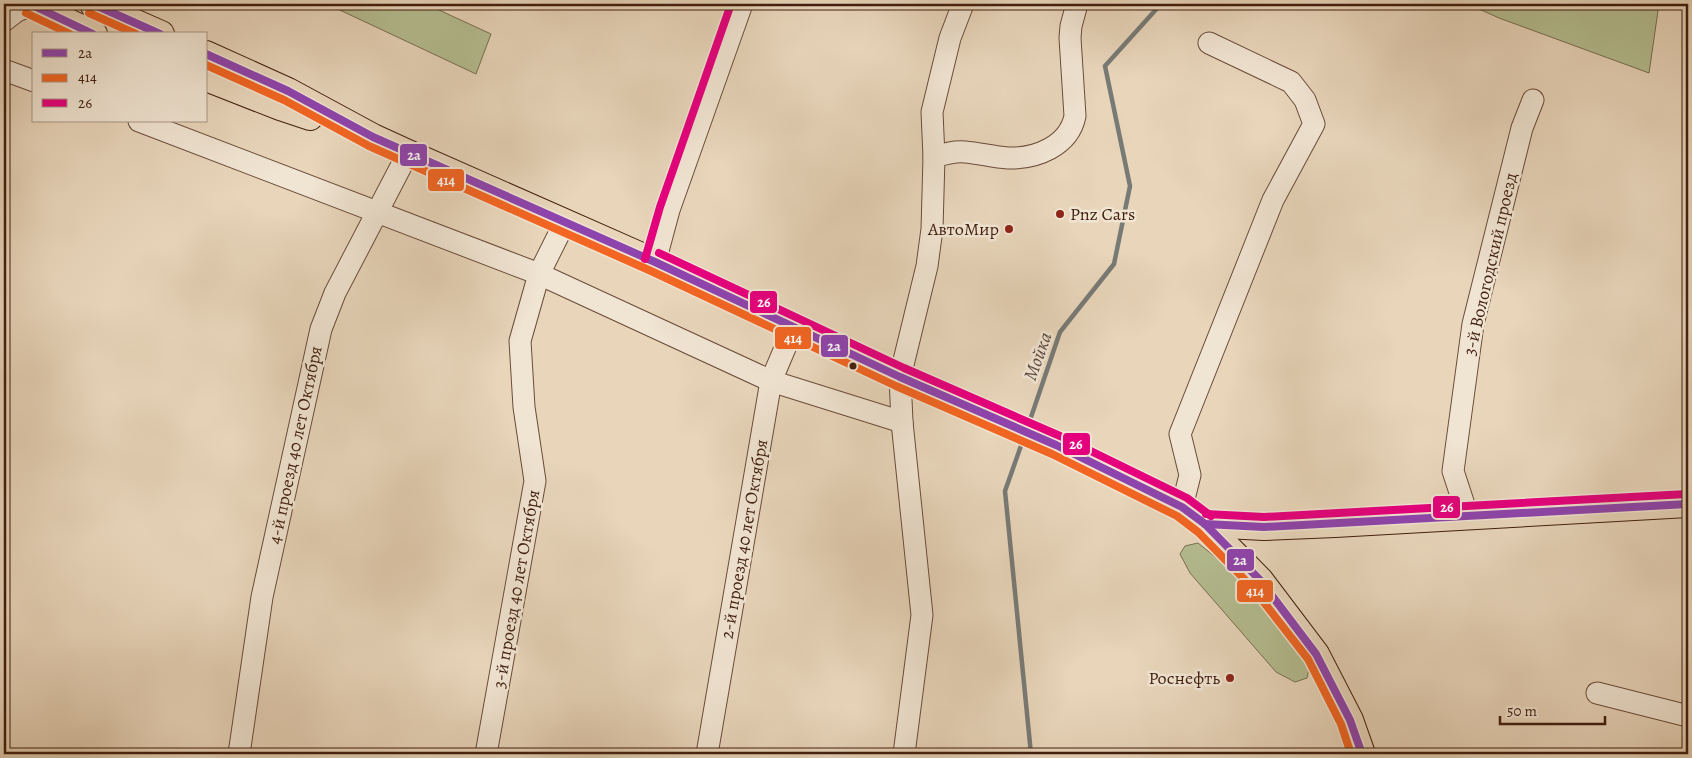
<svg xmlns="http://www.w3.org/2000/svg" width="1692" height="758" font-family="Alegreya,serif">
	<rect width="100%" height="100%" fill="#e8d5ba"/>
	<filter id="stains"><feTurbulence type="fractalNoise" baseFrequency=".004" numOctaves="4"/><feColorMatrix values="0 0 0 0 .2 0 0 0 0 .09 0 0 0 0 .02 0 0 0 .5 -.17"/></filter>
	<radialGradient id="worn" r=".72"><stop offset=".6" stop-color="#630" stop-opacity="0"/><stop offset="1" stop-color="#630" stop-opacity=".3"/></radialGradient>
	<!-- green -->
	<g fill="#b4bd91" stroke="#7a6e50">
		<polygon points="327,4 426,4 491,34 476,74"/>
		<polygon points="1468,4 1659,4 1649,73 1499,18"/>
		<polygon points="1198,543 1244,580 1268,604 1309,669 1307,678 1295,682 1276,672 1190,573 1180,554 1185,546"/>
	</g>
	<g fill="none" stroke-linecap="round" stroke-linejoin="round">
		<!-- stream -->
		<g stroke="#787a76" stroke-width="4.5">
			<polyline points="1029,423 1060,332 1114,264 1130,186 1105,66 1161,4"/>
			<polyline points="1023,440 1005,491 1031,754"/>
		</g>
		<!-- minor casing -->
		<g stroke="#6b4c3a" stroke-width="23">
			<g id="minor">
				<polyline points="4,21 17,11 33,5"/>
				<polyline points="4,70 34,81"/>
				<polyline points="139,121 539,274 771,381 902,422"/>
				<path d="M 934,157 C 944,154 954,151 965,152 C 979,153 993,157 1008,158 C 1036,159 1069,146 1075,116 L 1070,38 L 1071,26 L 1077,4"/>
				<polyline points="655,262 669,210 742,4"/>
				<polyline points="1182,507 1190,475 1180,434 1273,200 1314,124 1305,100 1291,82 1209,43"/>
				<polyline points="1468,517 1453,471 1473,324 1522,128 1533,100"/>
				<polyline points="1597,693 1688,716"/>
				<polyline points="239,754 262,597 321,329 335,293 408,153"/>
				<polyline points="486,754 535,481 524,407 520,341 539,274 565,222"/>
				<polyline points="707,754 771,381 794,327"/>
				<polyline points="904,754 922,615 902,422 900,377 927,266 932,229 934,157 932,112 950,38 963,4"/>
			</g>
		</g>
		<!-- major casing -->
		<g stroke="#411f0f" stroke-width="28">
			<g id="major">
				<polyline points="30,4 94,34"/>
				<polyline points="93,4 161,34"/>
				<polyline points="206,54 288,91 373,137 408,153 655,262 900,377 1056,445 1182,507 1205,524 1260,580 1316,654 1350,720 1362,754"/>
				<polyline points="206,78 280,107 310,117"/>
				<polyline points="1205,524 1264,527 1335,524 1688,504"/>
			</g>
		</g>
		<!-- minor -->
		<use href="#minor" stroke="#f0e4d2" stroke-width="21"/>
		<!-- major -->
		<use href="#major" stroke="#e8d5ba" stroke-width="26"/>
		<!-- bus-1 casing -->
		<g stroke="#f0e4d2" stroke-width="11">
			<g id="bus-1">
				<polyline points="30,4 93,34"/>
				<polyline points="93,4 160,34"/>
				<polyline points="206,54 288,91 373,137 655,262 900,377 1056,445 1182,507 1205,524 1260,580 1316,654 1350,720 1362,754"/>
				<polyline points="1205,524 1264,527 1688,504"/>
			</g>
		</g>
		<!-- bus-2 casing -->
		<g stroke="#f0e4d2" stroke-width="11">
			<g id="bus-2">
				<polyline points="26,13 70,34"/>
				<polyline points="89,13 136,34"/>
				<polyline points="206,65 284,100 369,146 651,271 896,386 1052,454 1177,516 1198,532 1252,587 1308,659 1341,724 1351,754"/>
			</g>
		</g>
		<!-- bus-3 casing -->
		<g stroke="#f0e4d2" stroke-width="11">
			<g id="bus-3">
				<polyline points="659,253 904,368 1060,436 1187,498 1211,516"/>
				<polyline points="645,259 660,207 731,4"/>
				<polyline points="1206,514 1264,517 1687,494"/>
			</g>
		</g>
		<!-- bus-1 -->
		<use href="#bus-1" stroke="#8e44ad" stroke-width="8"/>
		<!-- bus-2 -->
		<use href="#bus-2" stroke="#f26522" stroke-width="8"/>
		<!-- bus-3 -->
		<use href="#bus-3" stroke="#e5007d" stroke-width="8"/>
	</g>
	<!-- markers -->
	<g fill="#8f2418" stroke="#f0e4d2" stroke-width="2">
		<circle cx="1060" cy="214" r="5"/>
		<circle cx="1009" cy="229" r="5"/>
		<circle cx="1230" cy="678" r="5"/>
	</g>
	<circle fill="#411f0f" stroke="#f0e4d2" stroke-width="2" cx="853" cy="366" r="4.5"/>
	<g text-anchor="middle" stroke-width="5" stroke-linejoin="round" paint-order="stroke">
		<!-- poi labels -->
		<g font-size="18" fill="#411f0f" stroke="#f0e4d2" text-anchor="end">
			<text x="1070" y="220" text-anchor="start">Pnz Cars</text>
			<text x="999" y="235">АвтоМир</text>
			<text x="1220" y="684">Роснефть</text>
		</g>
		<!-- street labels -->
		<g font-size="18" fill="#411f0f" stroke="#f0e4d2">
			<text transform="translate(1490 264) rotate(-77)" y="6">3-й Вологодский проезд</text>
			<text transform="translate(295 445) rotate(-78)" y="6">4-й проезд 40 лет Октября</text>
			<text transform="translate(744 539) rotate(-80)" y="6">2-й проезд 40 лет Октября</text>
			<text transform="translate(516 589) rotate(-80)" y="6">3-й проезд 40 лет Октября</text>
		</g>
		<!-- water labels -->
		<g font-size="19" font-style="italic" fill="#5c4c43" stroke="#f0e4d2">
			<text transform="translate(1037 356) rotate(-70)" y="7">Мойка</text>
		</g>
	</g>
	<g stroke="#f0e4d2" stroke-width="2">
		<rect x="399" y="143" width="29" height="24" rx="5" fill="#8e44ad"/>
		<rect x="427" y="168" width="38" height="24" rx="5" fill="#f26522"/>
		<rect x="749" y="290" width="29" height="24" rx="5" fill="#e5007d"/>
		<rect x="774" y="326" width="38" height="24" rx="5" fill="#f26522"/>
		<rect x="820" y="334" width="29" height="24" rx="5" fill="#8e44ad"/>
		<rect x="1062" y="432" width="29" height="24" rx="5" fill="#e5007d"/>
		<rect x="1432" y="495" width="29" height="24" rx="5" fill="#e5007d"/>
		<rect x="1226" y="548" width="29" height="24" rx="5" fill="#8e44ad"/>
		<rect x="1236" y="579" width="38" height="24" rx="5" fill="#f26522"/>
	</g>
	<g font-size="14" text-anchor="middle" font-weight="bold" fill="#fff">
		<text x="414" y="160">2а</text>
		<text x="446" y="185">414</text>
		<text x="764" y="307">26</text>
		<text x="793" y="343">414</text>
		<text x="834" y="351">2а</text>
		<text x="1076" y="449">26</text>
		<text x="1447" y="512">26</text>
		<text x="1240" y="565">2а</text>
		<text x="1255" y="596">414</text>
	</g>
	<!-- margin -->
	<rect width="1692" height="758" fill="none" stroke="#e8d5ba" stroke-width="20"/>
	<rect x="5" y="5" width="1682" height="748" fill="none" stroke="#411f0f" stroke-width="2.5"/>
	<rect x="10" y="10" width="1672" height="738" fill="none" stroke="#411f0f"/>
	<!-- legend -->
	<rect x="32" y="32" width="175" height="90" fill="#f0e4d2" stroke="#aa9584"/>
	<rect x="42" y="49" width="25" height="8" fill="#8e44ad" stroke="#aa9584"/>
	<text x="78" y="58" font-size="15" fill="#411f0f">2а</text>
	<rect x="42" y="74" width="25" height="8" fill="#f26522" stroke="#aa9584"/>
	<text x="78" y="82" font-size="15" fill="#411f0f">414</text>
	<rect x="42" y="99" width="25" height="8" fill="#e5007d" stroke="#aa9584"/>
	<text x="78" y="108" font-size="15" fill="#411f0f">26</text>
	<!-- scale -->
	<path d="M1500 716v8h105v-8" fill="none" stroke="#411f0f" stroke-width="2.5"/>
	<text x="1507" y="716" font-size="15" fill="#411f0f" stroke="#f0e4d2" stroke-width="4" paint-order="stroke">50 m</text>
	<rect width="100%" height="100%" filter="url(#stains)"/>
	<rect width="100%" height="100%" fill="url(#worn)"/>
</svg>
